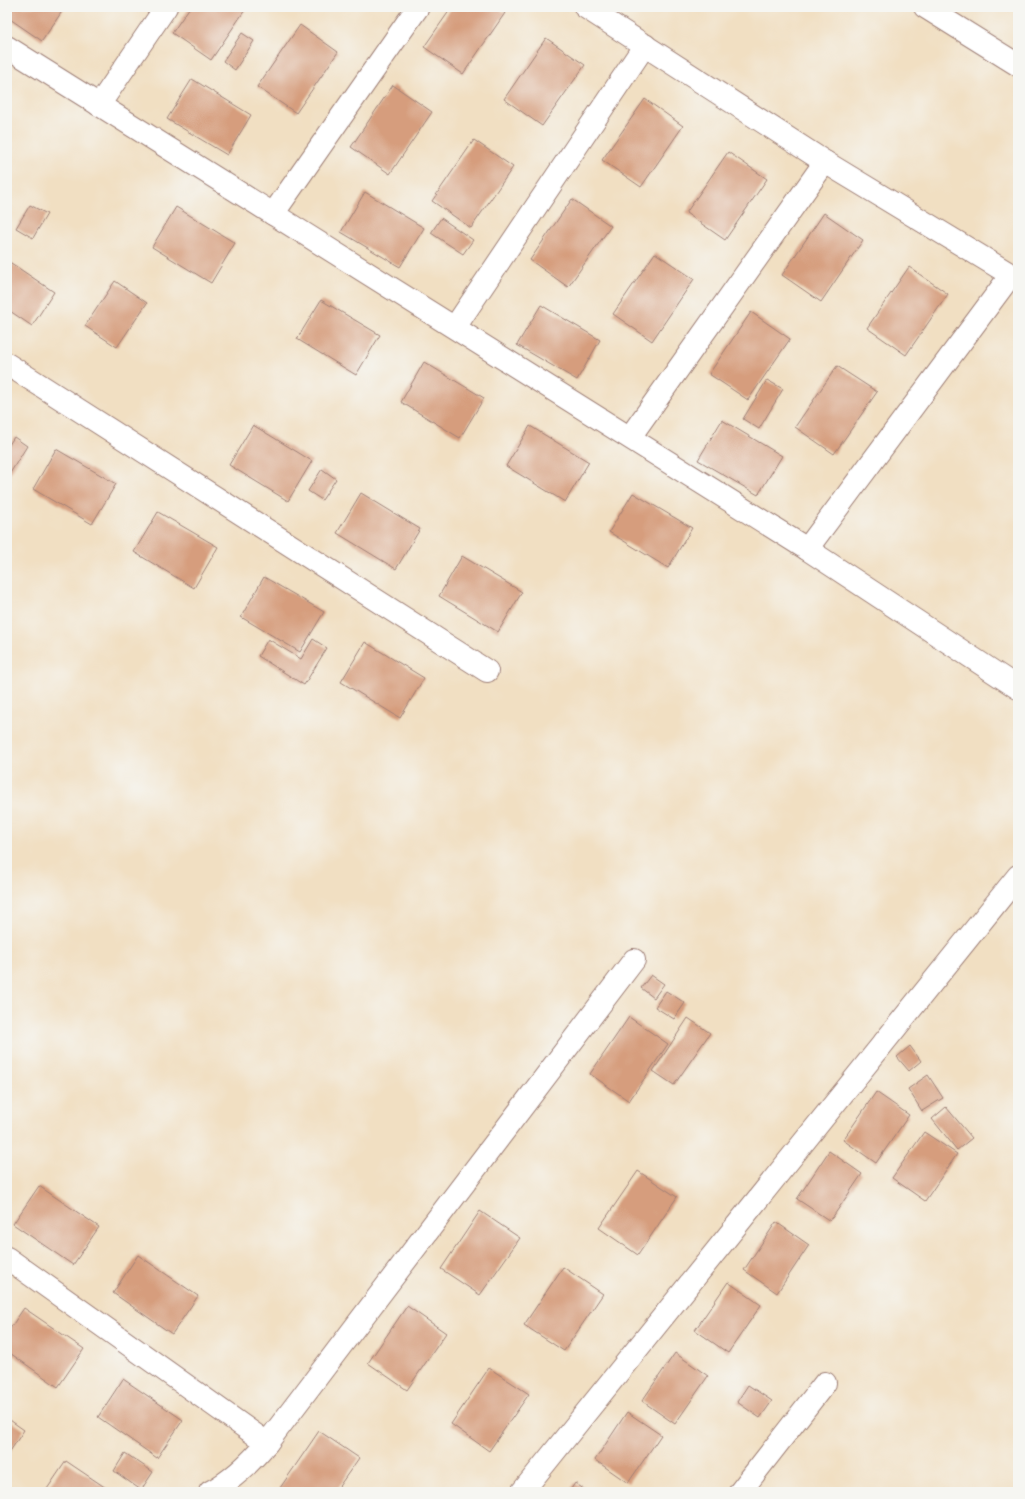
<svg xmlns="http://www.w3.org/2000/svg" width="1025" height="1499" font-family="Caveat,sans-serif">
	<rect width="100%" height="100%" fill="#f6f6f2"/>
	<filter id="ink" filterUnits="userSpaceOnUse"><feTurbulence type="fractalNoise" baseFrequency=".025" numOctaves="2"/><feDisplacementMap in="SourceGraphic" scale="8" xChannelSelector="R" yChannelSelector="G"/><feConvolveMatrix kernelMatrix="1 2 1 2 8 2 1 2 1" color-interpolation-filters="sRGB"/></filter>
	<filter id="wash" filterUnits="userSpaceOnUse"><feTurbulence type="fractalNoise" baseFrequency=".012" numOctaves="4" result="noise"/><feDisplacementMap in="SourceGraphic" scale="16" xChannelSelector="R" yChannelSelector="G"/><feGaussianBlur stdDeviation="0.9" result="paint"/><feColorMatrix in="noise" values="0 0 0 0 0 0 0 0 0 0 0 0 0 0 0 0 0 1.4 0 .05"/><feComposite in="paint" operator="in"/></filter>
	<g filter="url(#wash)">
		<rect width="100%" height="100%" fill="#f1dfc2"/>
		<g id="blocks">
			<!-- building -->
			<g fill="#d69d7d">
				<polygon points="7,7 65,7 42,41 7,17"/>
				<polygon points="190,7 247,7 211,60 172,33"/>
				<polygon points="452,7 497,7 505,13 463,74 424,47"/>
				<polygon points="300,25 338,52 296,113 257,87"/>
				<polygon points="242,33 254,41 235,70 223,61"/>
				<polygon points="546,38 585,65 542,126 504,99"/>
				<polygon points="192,79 251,115 227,155 167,119"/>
				<polygon points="393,85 432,112 390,174 351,147"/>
				<polygon points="645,99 683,126 641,187 602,160"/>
				<polygon points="474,140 513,167 471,228 432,201"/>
				<polygon points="728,152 767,179 725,240 686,213"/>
				<polygon points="365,192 424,228 400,267 341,232"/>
				<polygon points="572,199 611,226 568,287 530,260"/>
				<polygon points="30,205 47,214 33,238 16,228"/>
				<polygon points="176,207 235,243 211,283 152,247"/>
				<polygon points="824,213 863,240 821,302 782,275"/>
				<polygon points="441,218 473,240 463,254 431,233"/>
				<polygon points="655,253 694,279 652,341 613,314"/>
				<polygon points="8,261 54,292 32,326 7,309"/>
				<polygon points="909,267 948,294 906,355 867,328"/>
				<polygon points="115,281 147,303 117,347 85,326"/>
				<polygon points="321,300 380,335 356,375 297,339"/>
				<polygon points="541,305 600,340 577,380 517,345"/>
				<polygon points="751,312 790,339 748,400 709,374"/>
				<polygon points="424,362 484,398 460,438 401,402"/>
				<polygon points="837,366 877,392 834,454 795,427"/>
				<polygon points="767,380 783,389 759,429 743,419"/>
				<polygon points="722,420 782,456 758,495 698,460"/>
				<polygon points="253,425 312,461 288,501 229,465"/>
				<polygon points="530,426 589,462 565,502 506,466"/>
				<polygon points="14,437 27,446 7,478 7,448"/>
				<polygon points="56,449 116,484 92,524 33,489"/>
				<polygon points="322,469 336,479 322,500 308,491"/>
				<polygon points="361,493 420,529 396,569 337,533"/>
				<polygon points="633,493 692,528 668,568 609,532"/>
				<polygon points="158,512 218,547 194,588 134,552"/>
				<polygon points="462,556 522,592 498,632 439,596"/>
				<polygon points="264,577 324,612 300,652 241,617"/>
				<polygon points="268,639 301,659 313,639 327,648 304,685 258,656"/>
				<polygon points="365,642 424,678 400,718 341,682"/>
				<polygon points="651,975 664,984 654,998 641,988"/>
				<polygon points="666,991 685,1003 674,1019 655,1007"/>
				<polygon points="629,1017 668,1044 629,1101 590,1074"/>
				<polygon points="688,1018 710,1033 674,1085 653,1071"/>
				<polygon points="910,1046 921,1061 909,1071 897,1057"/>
				<polygon points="928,1075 943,1098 922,1111 908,1089"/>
				<polygon points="876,1092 909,1115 876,1163 843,1140"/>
				<polygon points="946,1107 972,1138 957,1150 932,1119"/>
				<polygon points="924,1132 957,1154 925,1201 892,1178"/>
				<polygon points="829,1151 862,1174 830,1221 797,1199"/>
				<polygon points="638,1171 677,1197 638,1255 599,1228"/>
				<polygon points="39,1186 99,1227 73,1265 13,1224"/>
				<polygon points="480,1211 520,1238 480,1295 441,1269"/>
				<polygon points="776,1222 809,1245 777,1293 744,1270"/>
				<polygon points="138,1255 198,1296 172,1334 113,1293"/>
				<polygon points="563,1267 603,1294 564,1351 524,1325"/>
				<polygon points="728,1282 761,1305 728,1353 695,1330"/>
				<polygon points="407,1306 446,1333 407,1390 368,1363"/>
				<polygon points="24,1308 84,1349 58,1387 7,1351 7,1333"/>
				<polygon points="675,1353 708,1376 675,1424 642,1401"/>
				<polygon points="489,1368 529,1394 489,1451 451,1424"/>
				<polygon points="123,1379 183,1420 157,1458 98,1417"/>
				<polygon points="748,1385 772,1401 760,1418 737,1402"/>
				<polygon points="627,1412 661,1435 628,1483 595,1460"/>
				<polygon points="7,1418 24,1430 7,1456"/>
				<polygon points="319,1431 359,1458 335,1492 286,1492 280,1488"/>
				<polygon points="125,1453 153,1472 141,1490 114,1471"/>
				<polygon points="66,1461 112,1492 45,1492"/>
				<polygon points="575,1483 588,1492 569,1492"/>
			</g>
		</g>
	</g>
	<g filter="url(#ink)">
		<use href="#blocks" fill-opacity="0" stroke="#9e7f76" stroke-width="1"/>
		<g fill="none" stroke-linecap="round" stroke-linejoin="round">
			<!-- minor casing -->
			<g stroke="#9e7f76" stroke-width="24">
				<g id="minor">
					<polyline points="585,7 825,162 1018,279"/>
					<polyline points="925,7 1018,65"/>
					<polyline points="7,47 807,549 1018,688"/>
					<polyline points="99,105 166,7"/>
					<polyline points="273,214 418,7"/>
					<polyline points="455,327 645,45"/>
					<polyline points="7,364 487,671"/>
					<polyline points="630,437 825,162"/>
					<polyline points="807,549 1011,275"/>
					<polyline points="7,1258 267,1443"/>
					<path d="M 210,1492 C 233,1480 250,1463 267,1443 L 634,960"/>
					<polyline points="522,1492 1018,876"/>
					<polyline points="740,1492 825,1383"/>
				</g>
			</g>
			<!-- minor -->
			<use href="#minor" stroke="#fff" stroke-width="22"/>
		</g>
	</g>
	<!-- margin -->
	<rect width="1025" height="1499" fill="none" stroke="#f6f6f2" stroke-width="24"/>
</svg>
